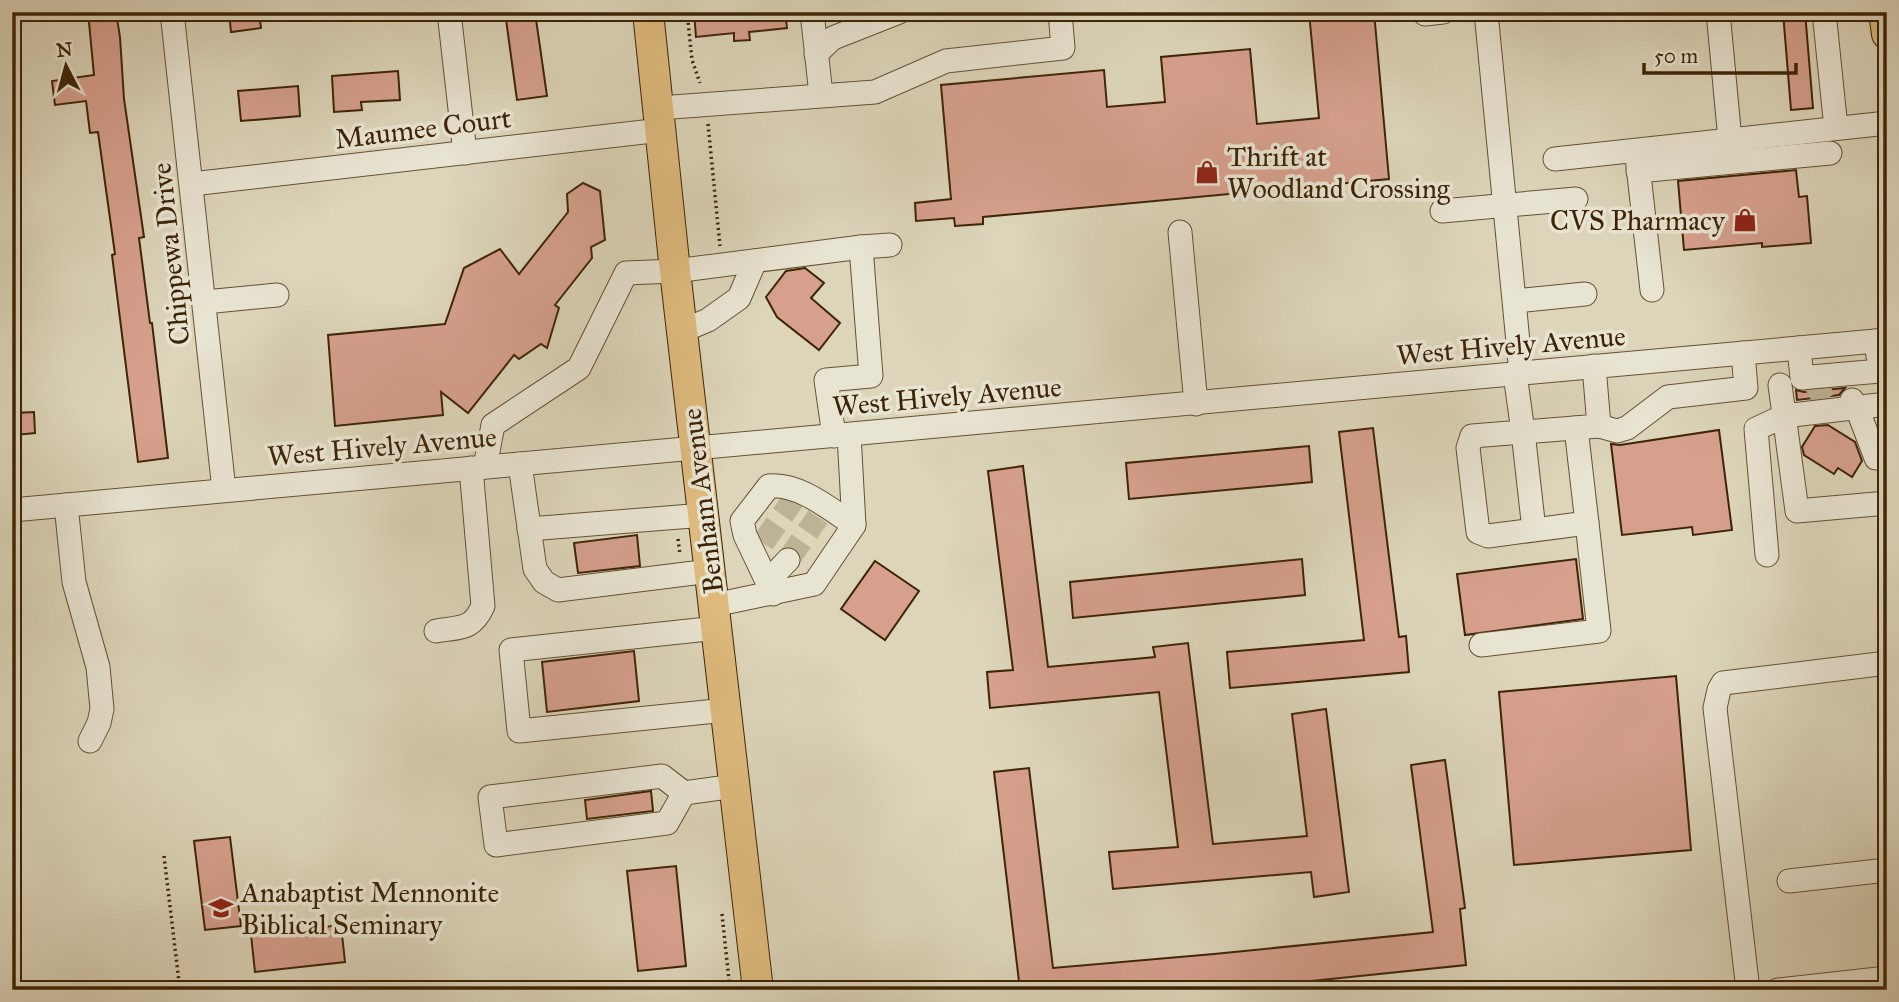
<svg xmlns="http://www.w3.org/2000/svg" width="1899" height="1002" font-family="'IM FELL Great Primer',serif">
	<rect width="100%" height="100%" fill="#dcd5ba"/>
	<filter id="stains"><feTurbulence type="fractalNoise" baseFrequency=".00286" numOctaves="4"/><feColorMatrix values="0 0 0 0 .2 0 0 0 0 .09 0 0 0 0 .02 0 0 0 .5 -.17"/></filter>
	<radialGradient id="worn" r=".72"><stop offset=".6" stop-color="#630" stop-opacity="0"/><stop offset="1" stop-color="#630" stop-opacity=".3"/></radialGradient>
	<!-- building -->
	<g fill="#d6a08d" stroke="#3e2406" stroke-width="2">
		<polygon points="88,12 116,12 120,37 124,99 144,237 139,238 150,323 152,323 168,458 138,462 112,255 115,254 98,132 90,133 86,101 55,105 52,81 94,75"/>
		<polygon points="229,12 259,12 261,28 231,32"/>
		<polygon points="505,12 535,12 547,96 517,100"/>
		<polygon points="694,12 785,12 787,28 749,32 750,40 734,41 734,33 696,37"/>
		<polygon points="1309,12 1374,12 1389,179 983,217 983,224 955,226 954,218 916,221 915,203 951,199 941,85 1104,70 1107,107 1165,102 1161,57 1250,49 1257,124 1319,118"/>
		<polygon points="1783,12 1805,12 1813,108 1791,110"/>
		<polygon points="398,71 400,100 361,102 362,110 334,112 332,76"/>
		<polygon points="298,86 300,116 241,121 238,91"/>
		<polygon points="1796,170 1799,197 1807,196 1811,243 1762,247 1762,243 1684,250 1678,181"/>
		<polygon points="583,183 600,191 605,240 591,247 592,258 555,305 559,308 547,348 541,344 519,359 514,355 468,413 441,392 443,415 335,426 328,335 445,324 464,268 500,249 519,274 568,212 567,194"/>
		<polygon points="805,268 824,283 811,298 840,323 819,350 777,317 766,297 786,271"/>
		<polygon points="1845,388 1839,395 1797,400 1796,390 1804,392"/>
		<polygon points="34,412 35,433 16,435 15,413"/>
		<polygon points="1828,425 1855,442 1862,461 1852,477 1838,468 1834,474 1804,455 1802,447 1815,426"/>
		<polygon points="1373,428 1399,637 1406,636 1409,672 1230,688 1227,652 1364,640 1339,432"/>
		<polygon points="1719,430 1732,530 1693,535 1692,527 1622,535 1611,444 1620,445"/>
		<polygon points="1309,446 1312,482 1129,499 1126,463"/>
		<polygon points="1023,466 1048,667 1155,657 1153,647 1188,643 1213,844 1307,836 1292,714 1326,709 1349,892 1314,897 1311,872 1113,889 1109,852 1178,847 1159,692 990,708 987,672 1013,670 988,471"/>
		<polygon points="637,535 640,566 578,573 574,543"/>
		<polygon points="1302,559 1305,595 1073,618 1070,582"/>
		<polygon points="1576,559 1583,619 1465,635 1457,574"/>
		<polygon points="875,561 919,591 885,640 841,609"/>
		<polygon points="634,651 639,701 547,712 542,662"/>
		<polygon points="1676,676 1691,850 1514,865 1499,692"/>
		<polygon points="1445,760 1465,908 1460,909 1466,965 1234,989 1020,990 994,772 1029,768 1053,968 1214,954 1433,932 1411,765"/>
		<polygon points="651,791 653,811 587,819 585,800"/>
		<polygon points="230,837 241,926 205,930 194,841"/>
		<polygon points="676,866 686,966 638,971 627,871"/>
		<polygon points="341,925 345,962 255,972 251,935"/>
	</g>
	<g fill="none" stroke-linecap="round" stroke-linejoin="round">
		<!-- minor-tunnel -->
		<g stroke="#bcb296" stroke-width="23" stroke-dasharray="23 11" stroke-linecap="butt">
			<polyline points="1813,380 1826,402"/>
			<polyline points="763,543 793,500"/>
			<polyline points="788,560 818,517"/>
		</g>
		<!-- minor casing -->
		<g stroke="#665033" stroke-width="25">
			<g id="minor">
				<polyline points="172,12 224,490"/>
				<polyline points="449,12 465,153"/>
				<polyline points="812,12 821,95"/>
				<polyline points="1486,12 1521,373"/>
				<polyline points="1718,12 1730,140"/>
				<polyline points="1824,12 1836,128"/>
				<polyline points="1425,14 1443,12"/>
				<polyline points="816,54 833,38 899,12"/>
				<polyline points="659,108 875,92 946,61 1063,48 1060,12"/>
				<polyline points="1637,157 1652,290"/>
				<polyline points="1555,159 1887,123"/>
				<polyline points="1638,171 1830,153"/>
				<polyline points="192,184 661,130"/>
				<polyline points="1442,211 1576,199"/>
				<polyline points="1180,232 1196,404"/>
				<polyline points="1515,301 1585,294"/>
				<polyline points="205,302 277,295"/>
				<polyline points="682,331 708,320 739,298 755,261"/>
				<polyline points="1799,348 1802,378 1811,377 1880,371 1876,341"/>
				<polyline points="1515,374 1523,432 1599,426 1594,366"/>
				<polyline points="1780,385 1797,511 1887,503"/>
				<polyline points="1852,400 1857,408 1876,458 1887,458"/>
				<polyline points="1599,426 1617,431 1627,428 1668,397 1746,388 1743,353"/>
				<polyline points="834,436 826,380 871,376 861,247 890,245"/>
				<polyline points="520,464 535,569 544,582 558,590 710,571"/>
				<polyline points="485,467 493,425 579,368 626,273 675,271 861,247"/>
				<polyline points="66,505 74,582 98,667 102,709 99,723 90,741"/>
				<polyline points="12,510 1887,340"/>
				<polyline points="529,529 704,515"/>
				<polyline points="1534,530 1523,432 1472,436 1468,448 1478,532 1488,536 1587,523 1576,428"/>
				<polyline points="1767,555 1756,429 1784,416 1887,404"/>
				<polyline points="768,581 788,560"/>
				<path d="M 773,594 L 745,535 L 742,521 L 769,486 C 799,483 830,509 854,525"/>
				<polyline points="714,605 814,584 854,525 849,435"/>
				<polyline points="717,628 511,650 519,731 726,710"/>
				<path d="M 436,631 C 461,627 472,630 483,606 L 471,468"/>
				<polyline points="1481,645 1599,631 1587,523"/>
				<polyline points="684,793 667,823 496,845 490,797 662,776 684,793 735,786"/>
				<polyline points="1789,881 1887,870"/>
				<polyline points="1748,990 1715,708 1719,690 1723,683 1887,663"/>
				<polyline points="1778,990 1887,978"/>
			</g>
		</g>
		<!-- major casing -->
		<g stroke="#3e2406" stroke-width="32">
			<g id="major">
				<polyline points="648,12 675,271 758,990"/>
				<polyline points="1884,12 1887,34"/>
			</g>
		</g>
		<!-- path -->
		<g stroke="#3e2406" stroke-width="3.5" stroke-dasharray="2 3.5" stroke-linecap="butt">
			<polyline points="687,12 692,60 700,83"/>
			<polyline points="708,124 720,246"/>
			<polyline points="678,539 680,555"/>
			<polyline points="164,856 180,990"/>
			<polyline points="722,914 730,990"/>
		</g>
		<!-- minor -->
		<use href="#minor" stroke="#e8e4d2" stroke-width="23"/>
		<!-- major -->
		<use href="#major" stroke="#deba7d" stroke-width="30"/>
	</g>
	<!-- icons -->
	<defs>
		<g id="shop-bare" transform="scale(1.89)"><path d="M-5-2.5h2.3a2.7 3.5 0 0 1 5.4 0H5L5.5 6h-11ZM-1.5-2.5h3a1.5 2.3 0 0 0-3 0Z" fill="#8f2418" stroke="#e8e4d2" stroke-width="2.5" paint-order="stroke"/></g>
		<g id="university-bare" transform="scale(1.89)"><path d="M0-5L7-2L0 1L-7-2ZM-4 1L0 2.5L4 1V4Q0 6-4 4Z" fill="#8f2418" stroke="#e8e4d2" stroke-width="2.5" paint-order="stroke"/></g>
	</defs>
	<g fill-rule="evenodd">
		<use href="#shop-bare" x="1207" y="172"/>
		<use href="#shop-bare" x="1745" y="220"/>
		<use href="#university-bare" x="221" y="908"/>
	</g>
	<g text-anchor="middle" stroke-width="7" stroke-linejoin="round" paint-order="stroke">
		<!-- street labels -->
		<g font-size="28" fill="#3e2406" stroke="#e8e4d2">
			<text transform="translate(423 128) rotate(-7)" y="10">Maumee Court</text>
			<text transform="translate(170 254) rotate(-96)" y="10">Chippewa Drive</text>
			<text transform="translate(1511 345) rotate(-5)" y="10">West Hively Avenue</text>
			<text transform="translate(947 396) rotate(-5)" y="10">West Hively Avenue</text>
			<text transform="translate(382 446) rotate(-5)" y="10">West Hively Avenue</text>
			<text transform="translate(702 501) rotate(-97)" y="10">Benham Avenue</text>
		</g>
		<!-- poi labels -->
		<g font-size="28" fill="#3e2406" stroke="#e8e4d2" text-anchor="start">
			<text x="1227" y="166">Thrift at<tspan x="1227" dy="32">Woodland Crossing</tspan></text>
			<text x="1725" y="230" text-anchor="end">CVS Pharmacy</text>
			<text x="241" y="902">Anabaptist Mennonite<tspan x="241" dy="32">Biblical Seminary</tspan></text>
		</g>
	</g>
	<!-- margin -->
	<rect width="1899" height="1002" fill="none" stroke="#dcd5ba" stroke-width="42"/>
	<rect x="14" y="14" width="1871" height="974" fill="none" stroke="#3e2406" stroke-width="3.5"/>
	<rect x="21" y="21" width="1857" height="960" fill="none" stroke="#3e2406" stroke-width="2"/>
	<!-- north arrow -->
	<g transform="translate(66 66) rotate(354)" stroke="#e8e4d2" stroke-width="5" paint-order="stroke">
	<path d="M0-5L12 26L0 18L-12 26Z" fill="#3e2406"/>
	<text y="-10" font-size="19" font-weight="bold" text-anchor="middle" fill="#3e2406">N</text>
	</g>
	<!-- scale -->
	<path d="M1644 63v10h152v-10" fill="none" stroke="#3e2406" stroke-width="3.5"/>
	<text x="1654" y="63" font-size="21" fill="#3e2406" stroke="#e8e4d2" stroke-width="5" paint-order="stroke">50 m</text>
	<rect width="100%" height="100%" filter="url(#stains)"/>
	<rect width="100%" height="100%" fill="url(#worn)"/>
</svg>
